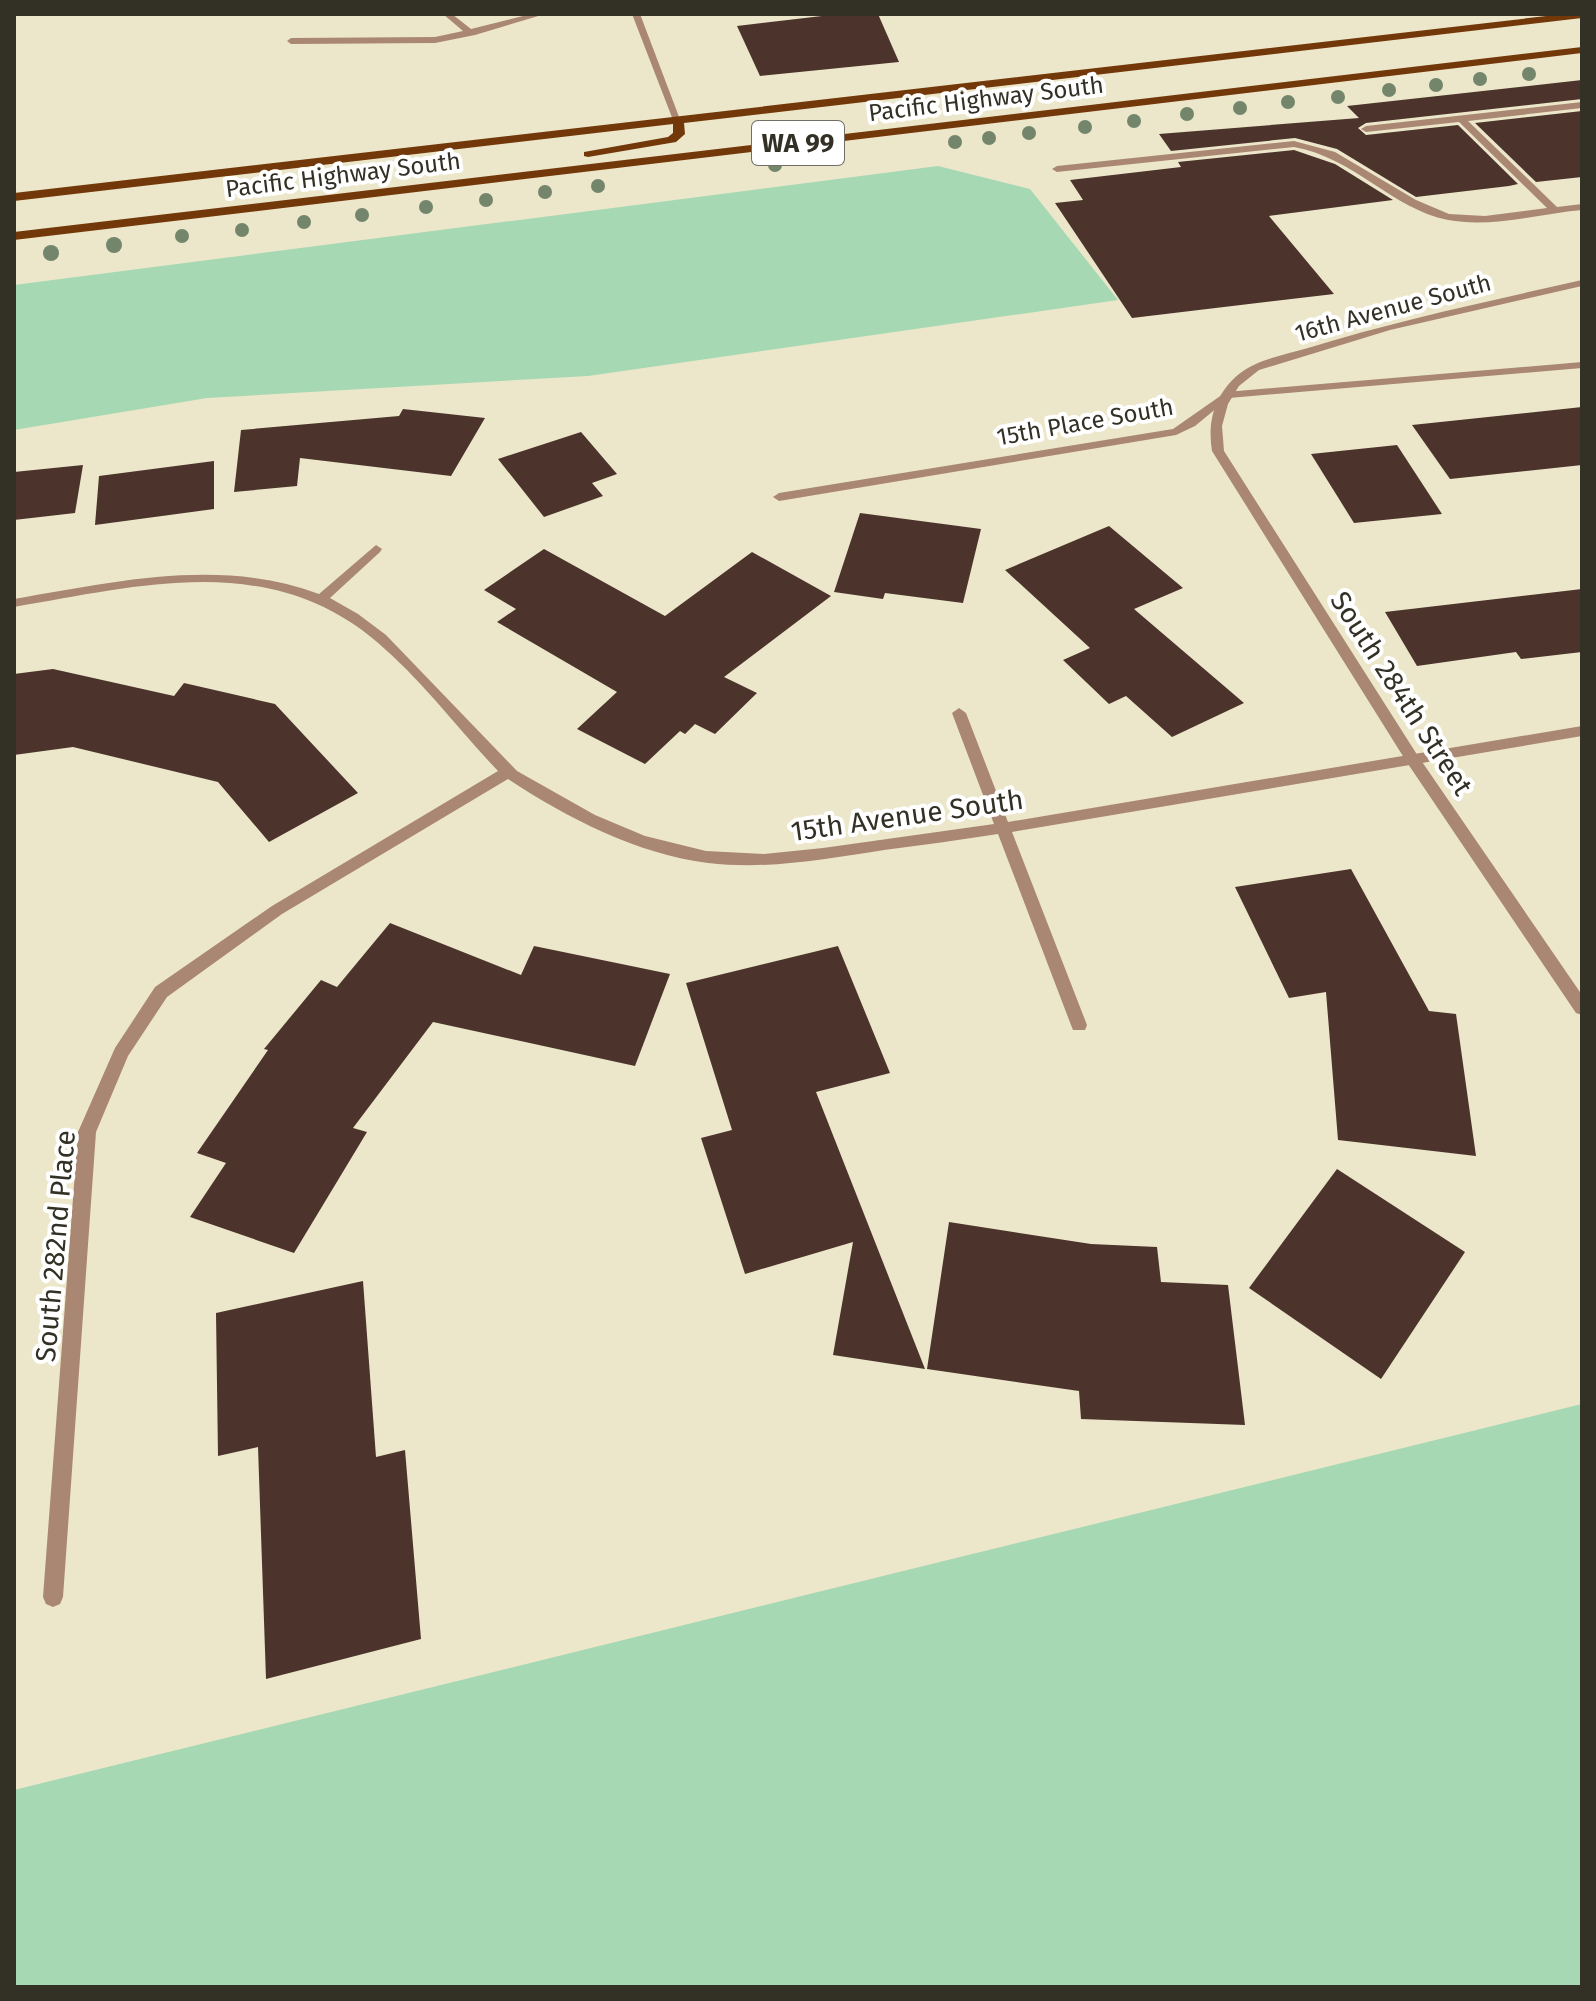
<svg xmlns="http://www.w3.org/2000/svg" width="1596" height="2001" font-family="'Fira Sans',sans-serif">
	<rect width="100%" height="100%" fill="#ece7ca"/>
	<!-- green -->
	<g fill="#a6d8b3">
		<polygon points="938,166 1030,189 1118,300 588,376 207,398 14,430 14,285"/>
		<polygon points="1582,1404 1582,1987 14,1987 14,1790"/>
	</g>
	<!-- building -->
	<g fill="#4c342c">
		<polygon points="839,14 878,14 899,62 760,76 737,26"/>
		<polygon points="1582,80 1582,99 1366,123 1358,128 1366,135 1458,125 1518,184 1509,186 1416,197 1337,149 1295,138 1171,151 1159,134 1359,118 1347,106"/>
		<polygon points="1582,111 1582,177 1536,182 1475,123"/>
		<polygon points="1294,150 1335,164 1393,200 1269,216 1334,294 1132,318 1055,203 1083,200 1070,180 1181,167 1178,162"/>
		<polygon points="1582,407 1582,465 1450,479 1412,425"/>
		<polygon points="403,409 485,418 451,476 300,458 297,486 234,492 241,430 399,416"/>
		<polygon points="581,432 617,474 592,483 603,496 544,517 498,459"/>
		<polygon points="1397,445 1442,514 1354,523 1311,454"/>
		<polygon points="214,461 214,509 95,525 99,476"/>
		<polygon points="83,465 75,513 14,520 14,472"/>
		<polygon points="860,513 981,529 963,603 885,593 883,599 834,592"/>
		<polygon points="1109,526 1183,588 1134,609 1244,703 1172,737 1126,696 1109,704 1063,660 1090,648 1005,570"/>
		<polygon points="544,549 665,616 752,552 831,596 724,677 757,693 715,734 695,724 685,734 680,731 645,764 577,729 617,692 497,622 516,609 484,590"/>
		<polygon points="1582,589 1582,652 1521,659 1516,652 1417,666 1385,612"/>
		<polygon points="53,669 174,696 184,683 275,704 358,793 269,842 218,782 73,747 14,755 14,674"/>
		<polygon points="1351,869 1429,1011 1456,1014 1476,1156 1338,1140 1326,992 1289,998 1235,887"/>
		<polygon points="390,923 521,975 534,946 670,974 635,1066 433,1022 353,1128 367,1132 294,1253 190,1217 226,1163 197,1153 268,1050 264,1049 321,980 337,987"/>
		<polygon points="838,946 890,1073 816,1092 925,1369 833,1355 853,1242 745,1274 701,1138 732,1130 686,983"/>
		<polygon points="1337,1169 1465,1252 1381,1379 1249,1288"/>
		<polygon points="949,1222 1091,1244 1157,1247 1161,1282 1228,1285 1245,1425 1081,1419 1079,1391 927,1369"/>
		<polygon points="363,1281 376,1457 405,1450 421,1639 266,1679 258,1447 218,1456 216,1313"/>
	</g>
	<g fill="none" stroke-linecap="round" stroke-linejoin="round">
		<!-- service -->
		<path fill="#aa8772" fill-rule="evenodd" d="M 1582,102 L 1582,108 L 1468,121 L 1557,207 L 1582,204 L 1582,210 C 1538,214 1492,228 1448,220 C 1392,209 1355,158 1294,147 L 1057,172 L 1052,169 L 1057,166 L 1294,141 L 1335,152 L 1416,200 L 1449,214 L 1485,216 L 1547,208 L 1459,122 L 1366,132 L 1361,129 L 1366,126 Z"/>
		<!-- minor -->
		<g fill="#aa8772" fill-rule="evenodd">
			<polygon points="443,14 452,14 471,29 531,14 545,14 475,35 435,43 291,44 287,41 291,38 435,37 463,31"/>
			<polygon points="632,14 640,14 681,122 673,120"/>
			<polygon points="1582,362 1582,368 1229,398 1195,426 1176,435 779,501 773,497 779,493 1173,429 1226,392"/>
			<path d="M 376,545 L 382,549 L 380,552 L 330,598 L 358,614 L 386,635 L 517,771 L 595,815 L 645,836 L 706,851 L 764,854 L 823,848 L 994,824 L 952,713 L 959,708 L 966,713 L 1008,822 L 1582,726 L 1582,736 L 1012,832 L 1087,1025 L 1085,1030 L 1073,1030 L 1071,1025 L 998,834 C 960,840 922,845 884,850 C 826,859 767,870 708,863 C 637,854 567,818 508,779 L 282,914 L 167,997 L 128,1056 L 96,1132 L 63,1597 L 60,1604 L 53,1607 L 46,1604 L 43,1597 L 78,1132 L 115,1048 L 155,987 L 272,906 L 498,771 C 458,729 422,680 377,642 C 269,550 140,586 14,607 L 14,599 C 115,582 220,557 319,594 Z"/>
		</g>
		<!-- tertiary -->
		<path fill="#aa8772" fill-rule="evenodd" d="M 1582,280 L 1582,286 L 1390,330 L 1259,370 L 1239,386 L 1228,404 L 1222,426 L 1224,451 L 1416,753 L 1582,995 L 1582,1015 L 1576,1013 L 1406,761 L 1212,451 C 1207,421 1215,394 1239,374 C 1257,359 1285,355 1308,348 C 1398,320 1490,301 1582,280 Z"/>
		<!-- primary -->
		<g fill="#723809" fill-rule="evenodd">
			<polygon points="1564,14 1582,14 1582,18 684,123 685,134 676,142 588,157 584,156 584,152 668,137 673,133 673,124 14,201 14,193"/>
			<polygon points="1582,47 1582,53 14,240 14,232"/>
		</g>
	</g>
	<!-- trees -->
	<g fill="#73856b">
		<circle cx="1529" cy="74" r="7"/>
		<circle cx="1480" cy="79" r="7"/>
		<circle cx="1436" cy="85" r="7"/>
		<circle cx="1389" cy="90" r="7"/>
		<circle cx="1338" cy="97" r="7"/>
		<circle cx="1288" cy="102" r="7"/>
		<circle cx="1240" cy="108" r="7"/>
		<circle cx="1187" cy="114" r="7"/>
		<circle cx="1134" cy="121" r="7"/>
		<circle cx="1085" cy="127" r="7"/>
		<circle cx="1029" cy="133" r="7"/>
		<circle cx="989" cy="138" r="7"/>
		<circle cx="955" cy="142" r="7"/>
		<circle cx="775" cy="165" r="7"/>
		<circle cx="598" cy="186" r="7"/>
		<circle cx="545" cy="192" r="7"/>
		<circle cx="486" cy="200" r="7"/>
		<circle cx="426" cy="207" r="7"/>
		<circle cx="362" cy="215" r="7"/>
		<circle cx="304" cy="222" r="7"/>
		<circle cx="242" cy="230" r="7"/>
		<circle cx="182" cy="236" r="7"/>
		<circle cx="114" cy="245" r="8"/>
		<circle cx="51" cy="253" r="8"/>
	</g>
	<g text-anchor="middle" stroke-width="8" stroke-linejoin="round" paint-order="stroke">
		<!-- far-street labels -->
		<g font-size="24" fill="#333126" stroke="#fff">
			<text transform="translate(986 99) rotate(-7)" y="8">Pacific Highway South</text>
			<text transform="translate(343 175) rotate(-7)" y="8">Pacific Highway South</text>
			<text transform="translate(1393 308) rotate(-15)" y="8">16th Avenue South</text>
			<text transform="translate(1085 422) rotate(-10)" y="8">15th Place South</text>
		</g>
		<!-- shield labels -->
		<rect fill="#fff" stroke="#706f67" stroke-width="2" x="752" y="121" width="92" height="44" rx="6"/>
		<g font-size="26" font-weight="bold" fill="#333126">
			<text x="798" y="152">WA 99</text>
		</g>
		<!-- street labels -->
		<g font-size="28" fill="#333126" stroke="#fff">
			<text transform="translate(1402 693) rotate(57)" y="10">South 284th Street</text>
			<text transform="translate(907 815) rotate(-8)" y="10">15th Avenue South</text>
			<text transform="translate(55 1246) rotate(-85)" y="10">South 282nd Place</text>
		</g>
	</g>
	<!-- border -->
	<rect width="1596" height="2001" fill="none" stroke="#333126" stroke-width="32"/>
</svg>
